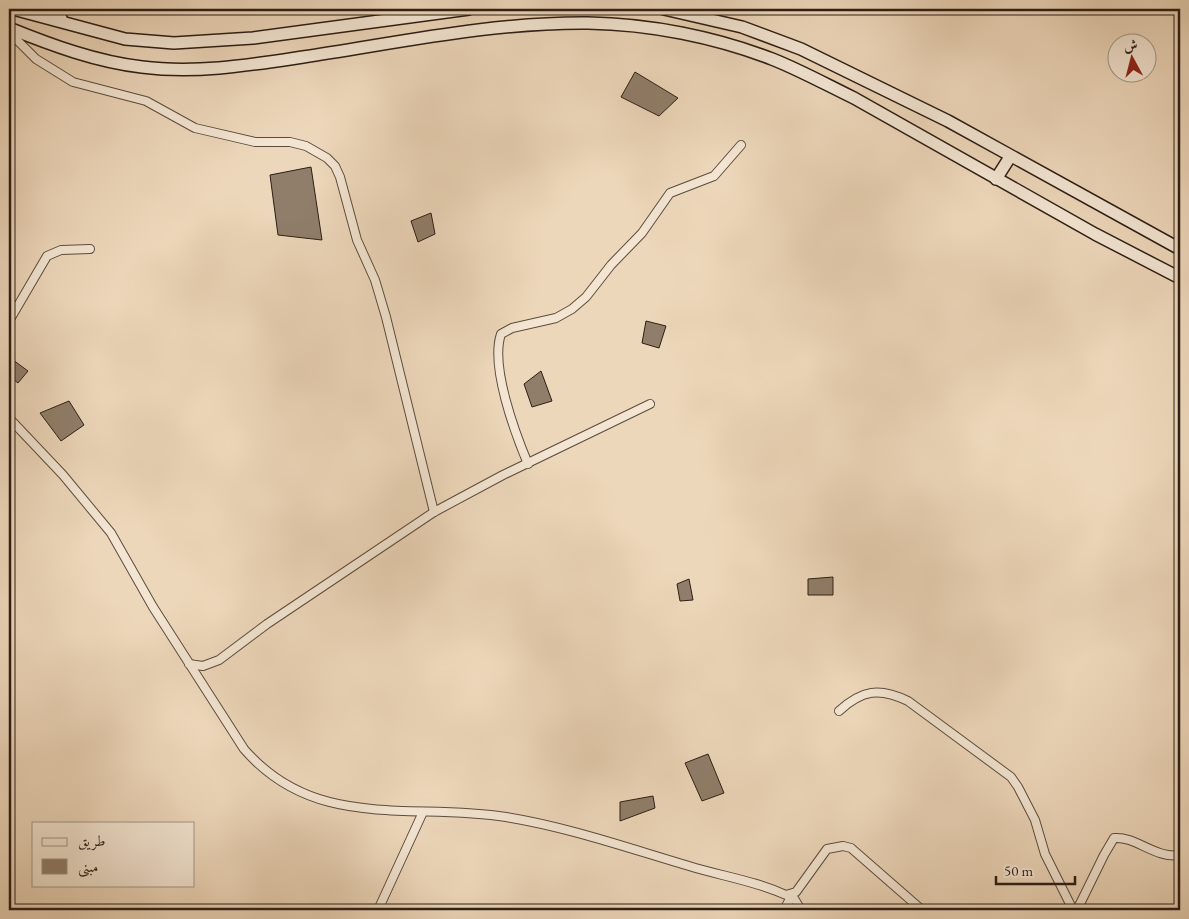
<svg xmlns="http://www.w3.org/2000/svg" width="1189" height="919" font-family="'EB Garamond',Amiri,serif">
	<rect width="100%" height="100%" fill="#edd7ba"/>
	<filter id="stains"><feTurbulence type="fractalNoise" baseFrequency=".004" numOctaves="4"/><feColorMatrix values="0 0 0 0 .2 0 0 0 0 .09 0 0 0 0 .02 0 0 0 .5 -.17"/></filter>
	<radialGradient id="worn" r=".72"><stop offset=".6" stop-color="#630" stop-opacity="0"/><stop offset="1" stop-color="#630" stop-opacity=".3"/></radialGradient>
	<!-- building -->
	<g fill="#907e6b" stroke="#2c1e15">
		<polygon points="635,72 678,98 659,116 621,97"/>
		<polygon points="311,167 322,240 278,235 270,175"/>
		<polygon points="431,213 435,234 418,242 411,221"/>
		<polygon points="646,321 666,326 659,348 642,343"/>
		<polygon points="9,357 28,371 18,383 9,376"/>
		<polygon points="541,371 552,401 532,407 524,384"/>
		<polygon points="69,401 84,425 61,441 40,413"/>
		<polygon points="833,577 833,595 808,595 808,579"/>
		<polygon points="689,579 693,600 680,601 677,584"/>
		<polygon points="708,754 724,793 702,801 685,763"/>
		<polygon points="653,796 655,808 620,821 620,802"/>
	</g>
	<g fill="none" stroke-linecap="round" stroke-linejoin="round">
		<!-- street casing -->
		<g stroke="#5c4c3e" stroke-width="10">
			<g id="street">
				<polyline points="9,32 36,59 73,82 146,101 195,128 255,142 290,142 306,146 327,158 335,166 340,177 357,240 375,280 386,317 434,512"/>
				<polyline points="9,321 47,256 61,250 90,249"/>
				<path d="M 9,418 L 63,475 L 111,533 L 153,607 L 244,749 C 316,832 411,802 506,817 C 568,827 628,848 689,866 C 721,876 756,881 786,895 L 796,892 L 827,849 L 843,846 L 851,848 L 922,910"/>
				<path d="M 528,464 C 515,433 490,366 501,334 L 512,328 L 556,318 L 572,309 L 586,297 L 611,265 L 642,233 L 670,193 L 714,176 L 741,145"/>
				<polyline points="189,664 203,666 219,660 267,624 434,512 503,475 650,404"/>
				<path d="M 839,711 C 862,690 879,687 908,701 L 1011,777 L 1018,787 L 1035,820 L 1045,854 L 1073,910"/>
				<polyline points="792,895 801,910"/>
				<polyline points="378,910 423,812"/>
				<polyline points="784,910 792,895"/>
				<path d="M 1077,910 L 1104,855 L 1114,838 C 1136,836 1155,859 1180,855"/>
			</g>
		</g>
		<!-- secondary casing -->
		<g stroke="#2c1e15" stroke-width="14">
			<g id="secondary">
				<polyline points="13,9 125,39 174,43 253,38 469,9"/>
				<polyline points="43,9 61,18"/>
				<polyline points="664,9 742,27 801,49 948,121 1180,249"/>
				<path d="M 9,28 C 51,45 97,62 142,67 C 196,74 250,65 303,57 C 397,43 493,22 588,23 C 650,24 715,37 772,59 C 800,70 827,85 854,98 L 1095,234 L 1180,278"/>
				<polyline points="996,179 1010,157"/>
			</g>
		</g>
		<!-- street -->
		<use href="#street" stroke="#f3e5d2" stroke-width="8"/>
		<!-- secondary -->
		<use href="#secondary" stroke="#f3e5d2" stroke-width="11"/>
	</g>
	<!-- margin -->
	<rect width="1189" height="919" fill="none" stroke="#edd7ba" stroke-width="30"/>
	<rect x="10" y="10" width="1169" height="899" fill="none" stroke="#2c1e15" stroke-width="2.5"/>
	<rect x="15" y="15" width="1159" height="889" fill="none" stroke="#2c1e15"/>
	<!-- legend -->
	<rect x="32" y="822" width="162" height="65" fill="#f3e5d2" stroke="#a39586"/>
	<rect x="42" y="838" width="25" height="8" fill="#f3e5d2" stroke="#a39586"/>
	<text x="78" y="846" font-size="15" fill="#2c1e15">طريق</text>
	<rect x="42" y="859" width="25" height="15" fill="#907e6b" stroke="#a39586"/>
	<text x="78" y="872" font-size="15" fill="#2c1e15">مبنى</text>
	<!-- north arrow -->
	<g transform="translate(1132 58) rotate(353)"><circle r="24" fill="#f3e5d2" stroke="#a39586"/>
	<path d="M0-4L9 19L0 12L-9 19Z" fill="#8f2418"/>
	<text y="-8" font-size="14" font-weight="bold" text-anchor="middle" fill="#2c1e15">ش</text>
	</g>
	<!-- scale -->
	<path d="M996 876v8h79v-8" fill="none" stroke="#2c1e15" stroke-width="2.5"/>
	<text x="1004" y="876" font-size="15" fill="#2c1e15" stroke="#f3e5d2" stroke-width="4" paint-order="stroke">50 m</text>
	<rect width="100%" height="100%" filter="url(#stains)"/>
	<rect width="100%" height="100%" fill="url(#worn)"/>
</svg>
